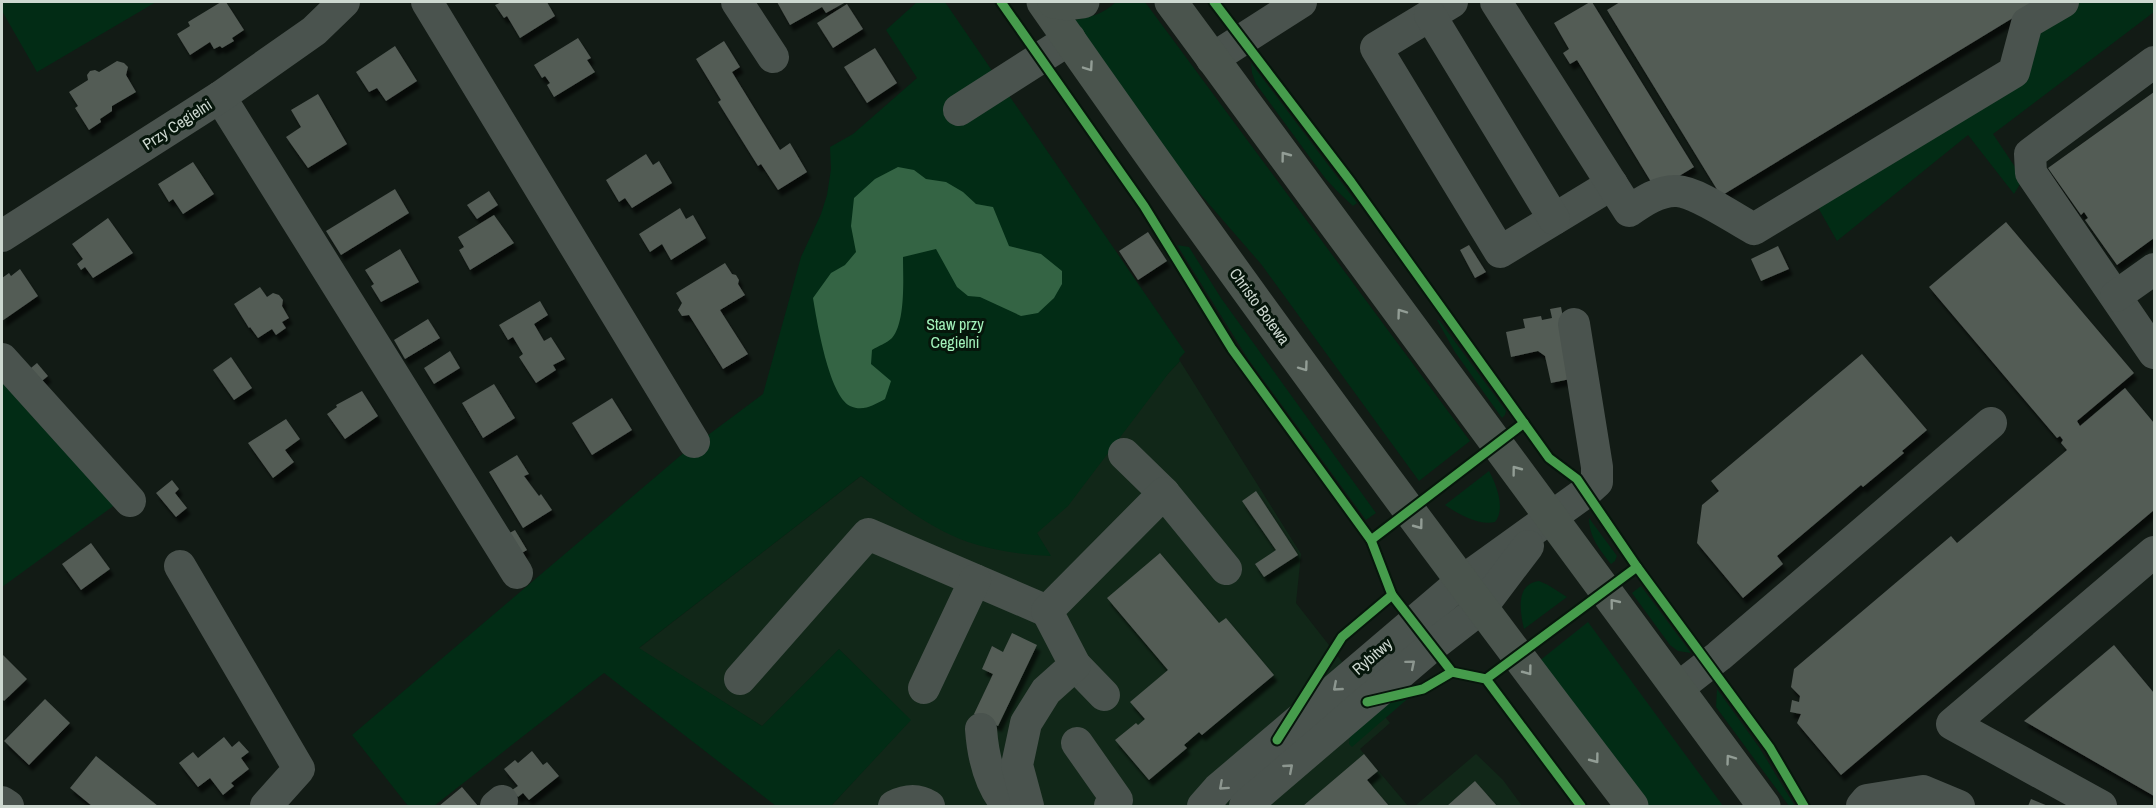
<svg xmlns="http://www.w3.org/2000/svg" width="2156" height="808" font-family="'Archivo Narrow',sans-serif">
	<defs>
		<filter id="shadow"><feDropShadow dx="3.5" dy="6" stdDeviation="1.5" flood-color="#0009"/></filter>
	</defs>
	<rect width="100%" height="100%" fill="#121b15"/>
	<!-- built -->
	<g fill="#112718">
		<polygon points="1180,361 1301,554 1296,603 1390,723 1360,749 1408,806 831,806 910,720 839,649 762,726 638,649 861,476 895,501 1050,556 1029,520"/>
		<polygon points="1476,754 1503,780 1522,806 1415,806"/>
	</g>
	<!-- green -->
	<g fill="#022c15">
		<polygon points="2,2 156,2 37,72 2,11"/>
		<path d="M 917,2 L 945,2 L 1185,352 L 1179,359 L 1180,361 L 1168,374 L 1068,506 L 1037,533 L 1051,556 C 1024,555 995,551 968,542 C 931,529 893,500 861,476 L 639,648 L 762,726 L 839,649 L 911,720 L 831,806 L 776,806 L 604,673 L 434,806 L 408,806 L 352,735 L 680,456 L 763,394 L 801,257 L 821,214 L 827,195 L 831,169 L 830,147 L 853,134 L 917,78 L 886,30 Z"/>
		<path d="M 1116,2 L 1145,2 L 1470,441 L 1419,481 L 1261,264 L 1169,158 L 1074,20 C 1091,17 1103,14 1116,2 Z"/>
		<polygon points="2072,2 2154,2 2154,12 1993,134 2023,179 2014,194 1968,135 1837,241 1816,204 2025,75 2036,26"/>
		<polygon points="1251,63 1357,203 1353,206 1336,190 1325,178 1256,84 1252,73"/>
		<polygon points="1177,245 1189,247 1221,298 1376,513 1366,520 1248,359"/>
		<polygon points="1437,320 1439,320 1506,411 1505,415 1502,418 1455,352"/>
		<polygon points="2,362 123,499 2,587"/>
		<path d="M 1489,471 C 1496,484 1506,509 1495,522 C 1479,526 1458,514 1445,505 Z"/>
		<path d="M 1589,518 L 1617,556 L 1615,561 L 1611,564 C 1600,550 1589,537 1589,518 Z"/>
		<path d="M 1539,581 L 1548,585 L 1567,597 L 1524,629 C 1520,612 1515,584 1539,581 Z"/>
		<polygon points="1641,586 1691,653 1678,651 1670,645 1632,593"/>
		<polygon points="1588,622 1723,806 1648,806 1538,662"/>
		<polygon points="1717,689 1759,747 1795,806 1789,806 1716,707"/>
		<polygon points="1412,695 1352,747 1349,744 1350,734 1386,704"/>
	</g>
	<!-- water -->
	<path fill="#346444" d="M 898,167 L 914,170 L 926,179 L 946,182 L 963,192 L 976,204 L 993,207 L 1009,246 L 1041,254 L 1062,271 L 1062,284 L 1054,298 L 1038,313 L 1021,316 L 980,297 L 968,296 L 957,287 L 936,249 L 903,257 C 903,277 906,322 892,338 C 887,343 878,346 872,350 L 871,364 L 891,381 L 885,399 C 874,405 863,412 850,406 C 829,395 817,322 813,298 L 831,273 L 845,265 L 856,252 L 851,226 L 854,198 L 875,179 Z"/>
	<!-- building -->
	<g fill="#535b55" filter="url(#shadow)">
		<polygon points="221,2 226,2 244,30 232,38 234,41 222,48 220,46 214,49 210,42 190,55 177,34 190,26 188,22"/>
		<polygon points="502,2 547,2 555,16 520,38 507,16 504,18 495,5"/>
		<polygon points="777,2 846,2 826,13 822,7 790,25"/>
		<polygon points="1590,2 1592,2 1694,167 1656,190 1577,60 1570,64 1563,53 1569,49 1554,23"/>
		<polygon points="1620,2 2039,2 1721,196 1607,10"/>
		<polygon points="847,4 863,29 833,48 817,23"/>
		<polygon points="578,38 591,58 587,60 595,72 554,97 547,85 550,83 545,76 542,78 534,65"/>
		<polygon points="724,41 740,67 732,72 780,150 790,143 807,172 778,190 761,164 758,166 718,102 721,100 696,59"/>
		<polygon points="395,46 417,81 386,101 377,88 369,92 356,72"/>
		<polygon points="875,48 897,83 867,103 844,67"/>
		<polygon points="117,61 124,63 128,67 126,75 136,92 112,106 112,111 100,119 101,122 89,130 75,108 78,106 69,92 88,80 87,75 90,71 95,70 99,72"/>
		<polygon points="2154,92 2154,238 2117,265 2085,220 2088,218 2084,212 2081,215 2048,168"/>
		<polygon points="318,94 347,144 308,168 286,137 301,127 291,110"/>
		<polygon points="646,154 653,165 659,161 672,183 632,208 625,198 619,202 606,180"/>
		<polygon points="193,162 214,194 183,214 173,199 169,202 158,184"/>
		<polygon points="395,189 409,213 341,255 326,231"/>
		<polygon points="489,191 498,205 477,219 467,205"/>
		<polygon points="680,208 686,219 693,215 706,238 671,260 662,244 650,252 639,234"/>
		<polygon points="494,215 514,243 470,270 459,250 464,247 458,237"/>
		<polygon points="108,218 133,253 93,278 85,267 81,270 77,264 83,259 72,244"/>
		<polygon points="2006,222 2134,373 2077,421 2080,426 2125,388 2154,423 2154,510 1841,775 1797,723 1801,714 1790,712 1792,700 1799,702 1800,696 1791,687 1794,669 1951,536 1957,543 2067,450 2061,443 2063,440 2060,436 2057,438 1929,287"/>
		<polygon points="1148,232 1167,261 1138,280 1119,251"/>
		<polygon points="1469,245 1486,272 1475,278 1460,250"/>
		<polygon points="1778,246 1789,269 1761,281 1751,259"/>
		<polygon points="400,249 419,282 381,302 371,286 374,284 365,270"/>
		<polygon points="725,263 732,274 736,275 739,280 738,284 745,295 720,310 748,354 723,369 689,315 682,316 678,310 682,303 676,293"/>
		<polygon points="20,269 38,296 2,321 2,278 9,273 11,276"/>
		<polygon points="260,287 267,297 273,293 279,295 283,300 282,306 289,318 282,322 286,328 276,335 272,329 258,338 250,327 249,328 234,304"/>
		<polygon points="540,301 548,315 534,324 544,341 551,337 565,359 553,365 556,370 536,383 519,357 523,354 513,337 508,340 499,325"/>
		<polygon points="1561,307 1575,378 1551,383 1545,356 1538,351 1511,357 1506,332 1525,328 1523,319 1541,316 1542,320 1552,318 1550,309"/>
		<polygon points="428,319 440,338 405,359 394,340"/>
		<polygon points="450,351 460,368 434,384 424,368"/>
		<polygon points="1862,354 1927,430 1902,451 1904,453 1863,487 1861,485 1777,556 1783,564 1743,598 1697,543 1702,505 1719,491 1711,481"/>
		<polygon points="231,357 252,388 234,400 213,370"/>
		<polygon points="37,363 48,376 37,385 26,372"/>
		<polygon points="494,384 515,418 483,438 462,403"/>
		<polygon points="362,391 378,416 345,439 327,414 337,407 336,405"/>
		<polygon points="612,398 632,430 592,455 572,423"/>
		<polygon points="286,419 300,439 285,450 294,462 273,478 248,443"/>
		<polygon points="517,455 529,474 524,476 539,496 541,494 552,510 523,528 489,472"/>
		<polygon points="172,480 179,489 175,493 187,508 176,517 156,493"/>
		<polygon points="1256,491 1298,555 1264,577 1255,564 1276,550 1242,501"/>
		<polygon points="515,530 527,550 515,557 502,537"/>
		<polygon points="91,543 110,569 81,590 62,564"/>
		<polygon points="1160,553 1219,623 1226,618 1274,675 1202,735 1199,732 1184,745 1187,748 1149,780 1115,740 1136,723 1138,725 1145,719 1130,702 1168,670 1107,598"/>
		<polygon points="1012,633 1037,645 998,726 974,714 993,674 982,669 992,646 1003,652"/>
		<polygon points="2114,645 2154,693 2154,796 2024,721"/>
		<polygon points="2,654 27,679 4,701 2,699"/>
		<polygon points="45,699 70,723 29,765 4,741"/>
		<polygon points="224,737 232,747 239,741 249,752 241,758 249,769 231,783 234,786 223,795 210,778 198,787 179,763 193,752 198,758"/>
		<polygon points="532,751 543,765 547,762 559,776 529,800 523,793 518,797 512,790 518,786 504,769 515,760 518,763"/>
		<polygon points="1364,754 1378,771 1367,780 1389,806 1303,806"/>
		<polygon points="96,756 158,806 92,806 70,788"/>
		<polygon points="1475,781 1497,806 1447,806"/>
		<polygon points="462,787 478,806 439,806"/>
		<polygon points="2031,799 2048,806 2028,806"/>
	</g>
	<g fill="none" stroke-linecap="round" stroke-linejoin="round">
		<!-- minor -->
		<g stroke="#4a534e" stroke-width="32">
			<polyline points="427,2 694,442"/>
			<polyline points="737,2 773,57"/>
			<polyline points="1452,2 1376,48 1500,252 1612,184"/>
			<path d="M 1496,2 L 1629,211 C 1642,202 1659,190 1677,191 C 1697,192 1735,219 1754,229 L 2014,72 L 2027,23 L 2063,2"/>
			<polyline points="1430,15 1554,219"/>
			<polyline points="1212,59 1301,2"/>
			<polyline points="2154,62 2030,154 2031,173 2154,353"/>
			<polyline points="220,97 517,573"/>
			<polyline points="959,110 1070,39"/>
			<polyline points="2,236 220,97 314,31 344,2"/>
			<polyline points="2116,296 2154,269"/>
			<polyline points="2,359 130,501"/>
			<polyline points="1124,454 1164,493"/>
			<polyline points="180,566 299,769 266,806"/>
			<polyline points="1075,665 1104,695"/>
			<polyline points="740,679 868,534 1047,611"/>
			<polyline points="924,688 975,580"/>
			<polyline points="1678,688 1719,656 1991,423"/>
			<path d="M 981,729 C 983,757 989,785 1008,806"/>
			<polyline points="1077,743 1117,800 1110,806"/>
			<polyline points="2,802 8,806"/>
			<polyline points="496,806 502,801"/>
			<path d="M 894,806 C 906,800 918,799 929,806"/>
			<polyline points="1028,806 1017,765 1026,723 1046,691 1075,665 1047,611 1164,493 1226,569"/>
			<polyline points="1203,806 1218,789 1461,582 1586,492 1597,482 1597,467 1574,324"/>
			<polyline points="1245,806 1432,646 1481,608 1528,546"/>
			<polyline points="1862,806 1867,800 1923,791 1959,806"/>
			<polyline points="2101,806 1952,724 2154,552"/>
		</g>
		<!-- major -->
		<g stroke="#4a544d" stroke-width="33">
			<path d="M 1043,2 C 1233,275 1430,542 1632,806"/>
			<polyline points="1054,2 1067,4 1083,2"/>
			<polyline points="1171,2 1764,806"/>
		</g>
		<!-- cycleway casing -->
		<g stroke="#06160b" stroke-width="13">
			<g id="cycleway">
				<polyline points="1001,2 1144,206 1232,349 1371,540 1392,595 1452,672 1486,679 1581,806"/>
				<polyline points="1214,2 1351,182 1549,458 1577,479 1637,567 1770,748 1804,806"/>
				<polyline points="1371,540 1524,423"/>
				<polyline points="1486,679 1637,567"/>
				<polyline points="1367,702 1423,689 1452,672"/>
				<polyline points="1277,740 1342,637 1392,595"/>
			</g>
		</g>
		<!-- cycleway -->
		<use href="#cycleway" stroke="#469c4c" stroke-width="9"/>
	</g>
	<!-- one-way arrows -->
	<defs><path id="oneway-chevron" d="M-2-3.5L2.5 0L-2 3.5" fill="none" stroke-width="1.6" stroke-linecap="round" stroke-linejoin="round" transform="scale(1.5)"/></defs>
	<g stroke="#929d95">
		<use href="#oneway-chevron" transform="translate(1089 67) rotate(55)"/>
		<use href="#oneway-chevron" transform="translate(1285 156) rotate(-127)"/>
		<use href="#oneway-chevron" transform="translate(1401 313) rotate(-126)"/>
		<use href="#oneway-chevron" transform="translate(1304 367) rotate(54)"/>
		<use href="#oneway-chevron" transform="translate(1516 470) rotate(-127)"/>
		<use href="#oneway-chevron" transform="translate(1419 525) rotate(53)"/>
		<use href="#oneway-chevron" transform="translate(1614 603) rotate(-129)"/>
		<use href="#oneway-chevron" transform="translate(1528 671) rotate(53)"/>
		<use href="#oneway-chevron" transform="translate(1595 759) rotate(53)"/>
		<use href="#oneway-chevron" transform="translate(1730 759) rotate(-126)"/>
	</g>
	<g stroke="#8c968f">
		<use href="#oneway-chevron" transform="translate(1411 664) rotate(-40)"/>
		<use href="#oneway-chevron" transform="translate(1337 687) rotate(139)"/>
		<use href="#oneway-chevron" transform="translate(1289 768) rotate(-41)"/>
		<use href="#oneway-chevron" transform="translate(1223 786) rotate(138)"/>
	</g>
	<g text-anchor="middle" stroke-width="6" stroke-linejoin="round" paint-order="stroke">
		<!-- street labels -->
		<g font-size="16" fill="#cdd8d0" stroke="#06160b">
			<text transform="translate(177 124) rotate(-33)" y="6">Przy Cegielni</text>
			<text transform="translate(1260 306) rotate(54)" y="6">Christo Botewa</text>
			<text transform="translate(1372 656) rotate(-41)" y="6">Rybitwy</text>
		</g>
		<!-- park labels -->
		<g font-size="16" fill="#a3f2bb" stroke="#06160b">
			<text x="955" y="330">Staw przy<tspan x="955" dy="18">Cegielni</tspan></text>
		</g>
	</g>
	<!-- border -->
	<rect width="2156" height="808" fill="none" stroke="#cdd8d0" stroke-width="6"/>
</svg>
